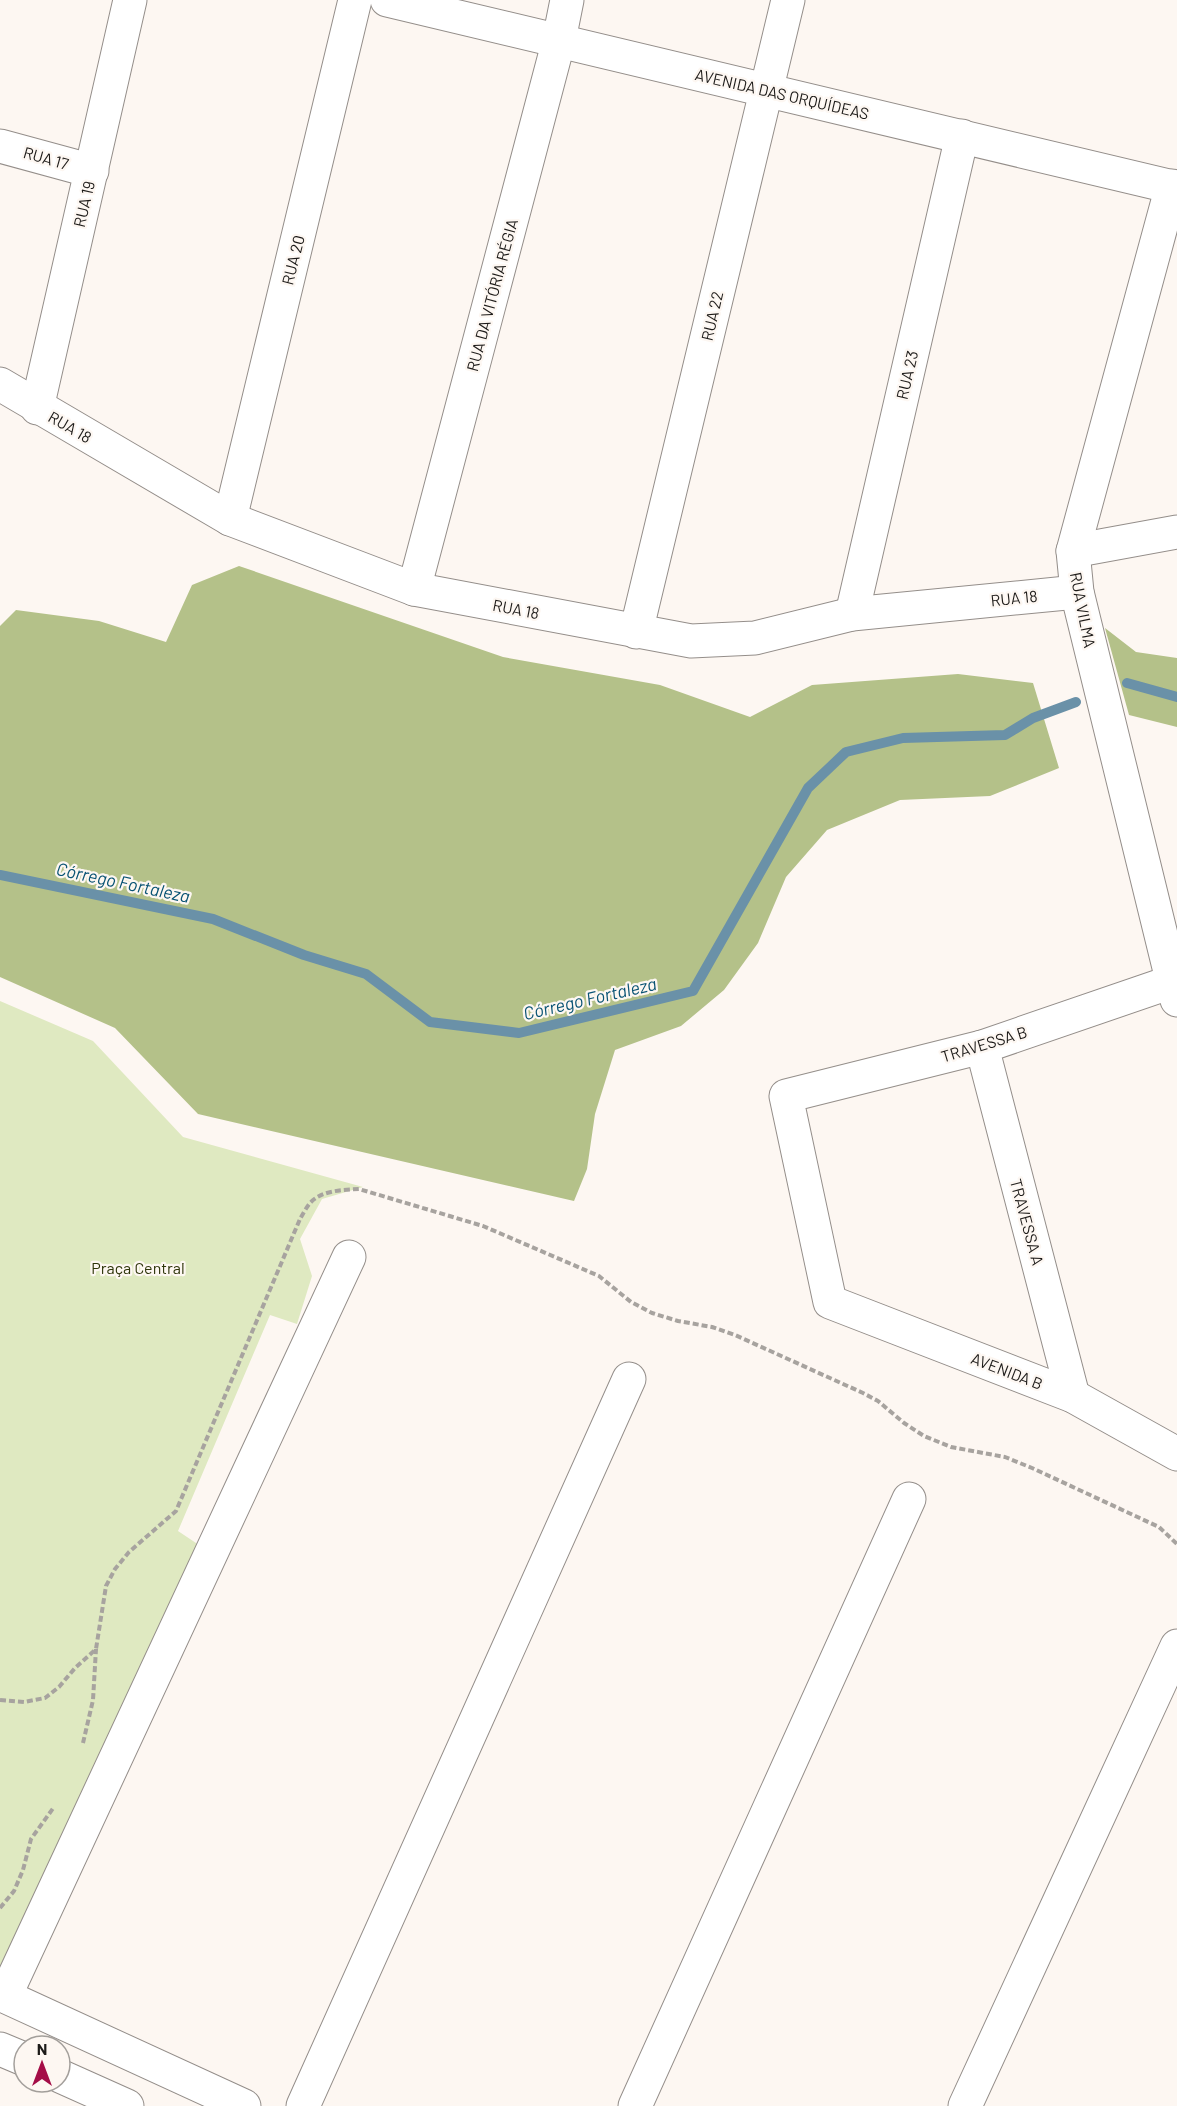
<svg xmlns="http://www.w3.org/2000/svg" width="1177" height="2106" font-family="Barlow,sans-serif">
	<rect width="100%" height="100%" fill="#fdf7f2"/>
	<!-- green -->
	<polygon fill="#dfe9c1" points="0,1001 93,1041 183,1137 363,1187 322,1199 300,1239 312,1276 297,1324 270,1315 178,1531 199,1545 0,1970"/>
	<!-- forest -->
	<g fill="#b4c189">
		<polygon points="239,566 503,657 660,685 750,717 812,685 958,674 1033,683 1059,768 990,796 900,800 827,830 786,877 758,943 724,990 681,1026 615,1050 595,1114 587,1169 574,1201 198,1114 115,1028 0,977 0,626 16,610 99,621 166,642 192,585"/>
		<polygon points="1105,628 1136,652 1177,658 1177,727 1129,715"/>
	</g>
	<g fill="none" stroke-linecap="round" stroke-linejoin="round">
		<!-- stream -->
		<g stroke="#6a91a8" stroke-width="10">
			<polyline points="1127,683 1177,697"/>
			<polyline points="0,875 213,919 304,955 366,974 430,1022 519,1033 693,991 808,788 846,752 903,738 1005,735 1033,718 1076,702"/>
		</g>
		<!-- minor casing -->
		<g stroke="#948e8a" stroke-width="35">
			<g id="minor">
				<polyline points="387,0 1177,188"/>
				<polyline points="0,146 92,171"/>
				<polyline points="1172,186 1073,551 1077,592 1177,1000"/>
				<polyline points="0,384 230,519 414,589 691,641 755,638 852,614 1077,592"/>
				<polyline points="37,408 130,0"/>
				<polyline points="230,519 355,0"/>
				<polyline points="1073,551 1177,532"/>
				<polyline points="414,589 559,40 567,0"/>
				<polyline points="852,614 962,136"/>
				<polyline points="636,632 788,0"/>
				<polyline points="1177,980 982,1047 786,1096 830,1302 1073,1396 1177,1454"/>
				<polyline points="982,1047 1073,1396"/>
				<polyline points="0,1994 244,2106"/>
				<polyline points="5,1996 349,1257"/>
				<polyline points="0,2049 24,2059"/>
				<polyline points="60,2076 127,2106"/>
				<polyline points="303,2106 629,1379"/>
				<polyline points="635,2106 909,1499"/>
				<polyline points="965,2106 1177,1646"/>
			</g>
		</g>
		<!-- path -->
		<g stroke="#a7a39f" stroke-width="4" stroke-dasharray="6 3" stroke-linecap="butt">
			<path d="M 0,1700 L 24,1702 L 45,1698 L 59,1687 L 75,1668 L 96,1649 L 106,1586 L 115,1569 L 129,1552 L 176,1511 L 300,1219 C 303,1214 307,1206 311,1202 C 323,1190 343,1190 359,1189 L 483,1226 L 599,1276 L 631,1302 L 652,1313 L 678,1321 L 712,1327 L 735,1335 L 863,1393 L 878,1401 L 904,1423 L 924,1436 L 951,1447 L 1005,1457 L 1032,1468 L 1159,1527 L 1177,1544"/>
			<polyline points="83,1743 93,1700 96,1649"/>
			<polyline points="0,1908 14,1891 23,1870 31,1839 54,1807"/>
		</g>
		<!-- minor -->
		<use href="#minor" stroke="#fff" stroke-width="33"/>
	</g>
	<g text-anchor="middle" stroke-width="4.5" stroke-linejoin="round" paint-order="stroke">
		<!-- street labels -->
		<g font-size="16" fill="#1c1a18" stroke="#fdf7f2">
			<text transform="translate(782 94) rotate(13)" y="6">AVENIDA DAS ORQUÍDEAS</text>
			<text transform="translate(46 158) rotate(16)" y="6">RUA 17</text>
			<text transform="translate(84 204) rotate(-77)" y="6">RUA 19</text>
			<text transform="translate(293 260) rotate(-76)" y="6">RUA 20</text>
			<text transform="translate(492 295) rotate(-75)" y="6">RUA DA VITÓRIA RÉGIA</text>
			<text transform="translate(712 316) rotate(-77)" y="6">RUA 22</text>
			<text transform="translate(907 375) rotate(-77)" y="6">RUA 23</text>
			<text transform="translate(70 427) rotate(30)" y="6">RUA 18</text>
			<text transform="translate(1014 598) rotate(-6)" y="6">RUA 18</text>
			<text transform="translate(516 609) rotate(11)" y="6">RUA 18</text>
			<text transform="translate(1083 610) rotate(79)" y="6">RUA VILMA</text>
			<text transform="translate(984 1044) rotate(-17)" y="6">TRAVESSA B</text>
			<text transform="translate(1027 1222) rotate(75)" y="6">TRAVESSA A</text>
			<text transform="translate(1007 1371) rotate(21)" y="6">AVENIDA B</text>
		</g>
		<!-- park labels -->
		<g font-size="16" fill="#2e350a" stroke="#fdf7f2">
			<text x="138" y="1274">Praça Central</text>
		</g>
		<!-- water labels -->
		<g font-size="18" font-style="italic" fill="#095374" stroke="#fdf7f2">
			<text transform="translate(123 883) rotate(12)" y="6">Córrego Fortaleza</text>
			<text transform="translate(590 999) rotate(-13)" y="6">Córrego Fortaleza</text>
		</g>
	</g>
	<!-- north arrow -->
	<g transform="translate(42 2064)"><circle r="28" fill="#fdf7f2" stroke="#a39f9b" stroke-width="1.5"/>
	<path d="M0-4.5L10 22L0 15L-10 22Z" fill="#a40d47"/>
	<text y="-9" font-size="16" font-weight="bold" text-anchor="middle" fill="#1c1a18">N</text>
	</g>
</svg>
